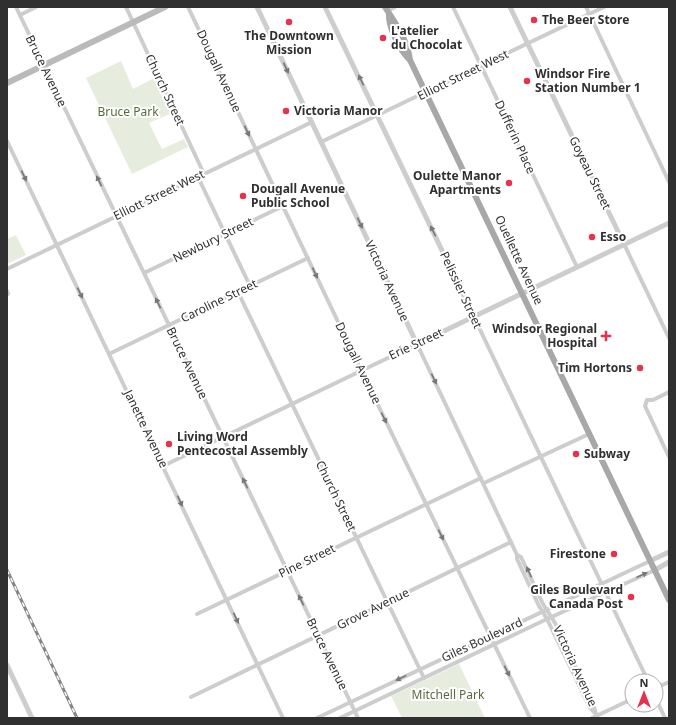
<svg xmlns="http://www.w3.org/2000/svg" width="676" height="725" font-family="'Noto Sans',sans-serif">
	<rect width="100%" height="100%" fill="#fff"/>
	<!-- green -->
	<g fill="#e7edde">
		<polygon points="121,61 133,89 156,77 172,113 149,123 162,149 184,139 188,147 132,174 86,78"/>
		<polygon points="16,235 26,255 7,264 7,239"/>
		<polygon points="459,664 485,718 402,718 391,696"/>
	</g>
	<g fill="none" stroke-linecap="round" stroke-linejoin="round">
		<!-- minor -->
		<g stroke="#cdcdcd" stroke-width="4">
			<polyline points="16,7 358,718"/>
			<polyline points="126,7 204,174"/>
			<polyline points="188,7 361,370 530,718"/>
			<polyline points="453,7 577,267"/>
			<polyline points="586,7 669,182"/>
			<polyline points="387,11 395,7"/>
			<polyline points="20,15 36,7"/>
			<polyline points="7,141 283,718"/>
			<polyline points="321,142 604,7"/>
			<polyline points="198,177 250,286"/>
			<polyline points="624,244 669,338"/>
			<polyline points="7,269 312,122"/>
			<polyline points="144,273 283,206"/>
			<polyline points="7,291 8,294"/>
			<polyline points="238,292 424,678"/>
			<polyline points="474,317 648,681"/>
			<polyline points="109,354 308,258"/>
			<polyline points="669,392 653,400 647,400 645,406 669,457"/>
			<polyline points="163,466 417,344 517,555 517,559 539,606 547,619 590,708 597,715"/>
			<polyline points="484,483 589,434"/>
			<polyline points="517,555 521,557 543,604 555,623 594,707 596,714"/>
			<polyline points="197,614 481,478"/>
			<polyline points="656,688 669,682"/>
			<polyline points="191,697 511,542"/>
			<polyline points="656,699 665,718"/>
			<polyline points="317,718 650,561"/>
			<polyline points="340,718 547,619 655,570"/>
			<polyline points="592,718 632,699"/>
		</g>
		<!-- tertiary -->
		<g stroke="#cdcdcd" stroke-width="5">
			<polyline points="257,7 417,344 669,223"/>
			<polyline points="325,7 474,317"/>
			<polyline points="510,7 624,244"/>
			<polyline points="650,561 669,552"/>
			<polyline points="655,570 669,562"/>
			<polyline points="7,665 32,718"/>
		</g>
		<!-- secondary -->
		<polyline stroke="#bababa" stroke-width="6" points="7,83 165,7"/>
		<!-- primary -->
		<g stroke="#a8a8a8" stroke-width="6">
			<path d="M 385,7 C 395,22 408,41 410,60 L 669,600"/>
			<path d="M 389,14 C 388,27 400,51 410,60"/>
		</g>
		<!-- rail casing -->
		<g stroke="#858585" stroke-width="3">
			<polyline id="rail" points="7,570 77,718"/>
		</g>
		<!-- rail -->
		<use href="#rail" stroke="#fff" stroke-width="1.5" stroke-dasharray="4.5" stroke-linecap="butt"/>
	</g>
	<!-- one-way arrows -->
	<defs><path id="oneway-solid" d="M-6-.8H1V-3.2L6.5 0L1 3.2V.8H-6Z"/></defs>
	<g fill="#777">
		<use href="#oneway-solid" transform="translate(286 68) rotate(65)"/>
		<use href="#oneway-solid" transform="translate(361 80) rotate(-116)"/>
		<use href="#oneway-solid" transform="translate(247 131) rotate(65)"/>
		<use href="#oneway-solid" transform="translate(24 176) rotate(64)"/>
		<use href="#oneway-solid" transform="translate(99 181) rotate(-116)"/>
		<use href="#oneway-solid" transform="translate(360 223) rotate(65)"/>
		<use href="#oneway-solid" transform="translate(433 231) rotate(-116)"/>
		<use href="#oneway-solid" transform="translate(315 273) rotate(65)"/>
		<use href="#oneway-solid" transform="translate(80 293) rotate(64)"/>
		<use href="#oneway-solid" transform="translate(158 303) rotate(-116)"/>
		<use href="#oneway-solid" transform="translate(434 379) rotate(64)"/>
		<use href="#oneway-solid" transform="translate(384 418) rotate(64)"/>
		<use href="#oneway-solid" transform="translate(245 483) rotate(-116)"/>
		<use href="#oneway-solid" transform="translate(180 501) rotate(65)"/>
		<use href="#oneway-solid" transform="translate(441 535) rotate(64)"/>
		<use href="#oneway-solid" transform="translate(529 572) rotate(-115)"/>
		<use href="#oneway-solid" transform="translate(642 575) rotate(-24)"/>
		<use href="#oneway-solid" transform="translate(301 600) rotate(-116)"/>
		<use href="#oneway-solid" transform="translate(236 618) rotate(65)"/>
		<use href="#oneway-solid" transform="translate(507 671) rotate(64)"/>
		<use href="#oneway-solid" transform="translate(401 678) rotate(154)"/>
	</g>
	<!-- markers -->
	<g fill="#e6324d" stroke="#fff" stroke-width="1.5">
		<circle cx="534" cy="20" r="4"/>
		<circle cx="289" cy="22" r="4"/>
		<circle cx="383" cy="38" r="4"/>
		<circle cx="527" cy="81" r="4"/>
		<circle cx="286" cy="111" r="4"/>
		<circle cx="509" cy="183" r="4"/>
		<circle cx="243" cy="196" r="4"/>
		<circle cx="592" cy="237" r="4"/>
		<path d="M604 330h4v4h4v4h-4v4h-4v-4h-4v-4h4z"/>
		<circle cx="640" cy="368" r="4"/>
		<circle cx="169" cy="444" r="4"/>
		<circle cx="576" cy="454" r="4"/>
		<circle cx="614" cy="554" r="4"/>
		<circle cx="631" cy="597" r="4"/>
	</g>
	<g text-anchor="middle" stroke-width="4" stroke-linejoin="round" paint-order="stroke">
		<!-- poi labels -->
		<g font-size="12" font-weight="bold" fill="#303030" stroke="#fff" text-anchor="start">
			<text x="542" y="24">The Beer Store</text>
			<text x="391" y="35">L'atelier<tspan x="391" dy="14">du Chocolat</tspan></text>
			<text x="289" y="40" text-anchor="middle">The Downtown<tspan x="289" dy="14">Mission</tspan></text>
			<text x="535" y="78">Windsor Fire<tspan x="535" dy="14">Station Number 1</tspan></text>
			<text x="294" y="115">Victoria Manor</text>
			<text x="501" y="180" text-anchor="end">Oulette Manor<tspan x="501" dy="14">Apartments</tspan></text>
			<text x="251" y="193">Dougall Avenue<tspan x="251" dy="14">Public School</tspan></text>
			<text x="600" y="241">Esso</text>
			<text x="597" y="333" text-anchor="end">Windsor Regional<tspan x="597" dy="14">Hospital</tspan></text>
			<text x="632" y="372" text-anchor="end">Tim Hortons</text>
			<text x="177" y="441">Living Word<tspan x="177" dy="14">Pentecostal Assembly</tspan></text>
			<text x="584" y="458">Subway</text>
			<text x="606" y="558" text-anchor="end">Firestone</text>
			<text x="623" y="594" text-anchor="end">Giles Boulevard<tspan x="623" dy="14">Canada Post</tspan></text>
		</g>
		<!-- street labels -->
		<g font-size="12" fill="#303030" stroke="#fff">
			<text transform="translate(46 71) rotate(64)" y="4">Bruce Avenue</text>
			<text transform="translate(219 71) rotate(65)" y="4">Dougall Avenue</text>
			<text transform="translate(463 75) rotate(-26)" y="4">Elliott Street West</text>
			<text transform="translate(165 90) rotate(65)" y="4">Church Street</text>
			<text transform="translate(515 137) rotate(65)" y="4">Dufferin Place</text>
			<text transform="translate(590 173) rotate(64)" y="4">Goyeau Street</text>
			<text transform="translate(159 195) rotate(-26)" y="4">Elliott Street West</text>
			<text transform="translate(213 240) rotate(-26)" y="4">Newbury Street</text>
			<text transform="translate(519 260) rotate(65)" y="4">Ouellette Avenue</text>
			<text transform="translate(387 281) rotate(65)" y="4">Victoria Avenue</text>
			<text transform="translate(461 290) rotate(65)" y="4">Pelissier Street</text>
			<text transform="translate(219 301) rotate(-26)" y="4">Caroline Street</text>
			<text transform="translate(416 344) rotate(-25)" y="4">Erie Street</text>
			<text transform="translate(187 363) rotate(64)" y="4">Bruce Avenue</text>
			<text transform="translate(358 363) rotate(64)" y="4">Dougall Avenue</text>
			<text transform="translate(146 429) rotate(64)" y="4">Janette Avenue</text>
			<text transform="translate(336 496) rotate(64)" y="4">Church Street</text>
			<text transform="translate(307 561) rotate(-26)" y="4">Pine Street</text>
			<text transform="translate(373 609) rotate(-26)" y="4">Grove Avenue</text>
			<text transform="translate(482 640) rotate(-25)" y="4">Giles Boulevard</text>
			<text transform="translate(327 654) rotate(64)" y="4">Bruce Avenue</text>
			<text transform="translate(575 666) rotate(65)" y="4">Victoria Avenue</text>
		</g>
		<!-- park labels -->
		<g font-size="12" fill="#566c3c" stroke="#fff">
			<text x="128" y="116">Bruce Park</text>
			<text x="448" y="699">Mitchell Park</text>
		</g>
	</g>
	<!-- border -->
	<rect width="676" height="725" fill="none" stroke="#303030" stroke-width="16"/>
	<!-- north arrow -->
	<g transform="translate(644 693)"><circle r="19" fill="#ffffff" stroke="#acacac"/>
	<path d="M0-3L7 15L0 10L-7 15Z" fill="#e6324d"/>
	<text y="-6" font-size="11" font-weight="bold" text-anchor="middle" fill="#303030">N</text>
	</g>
</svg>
